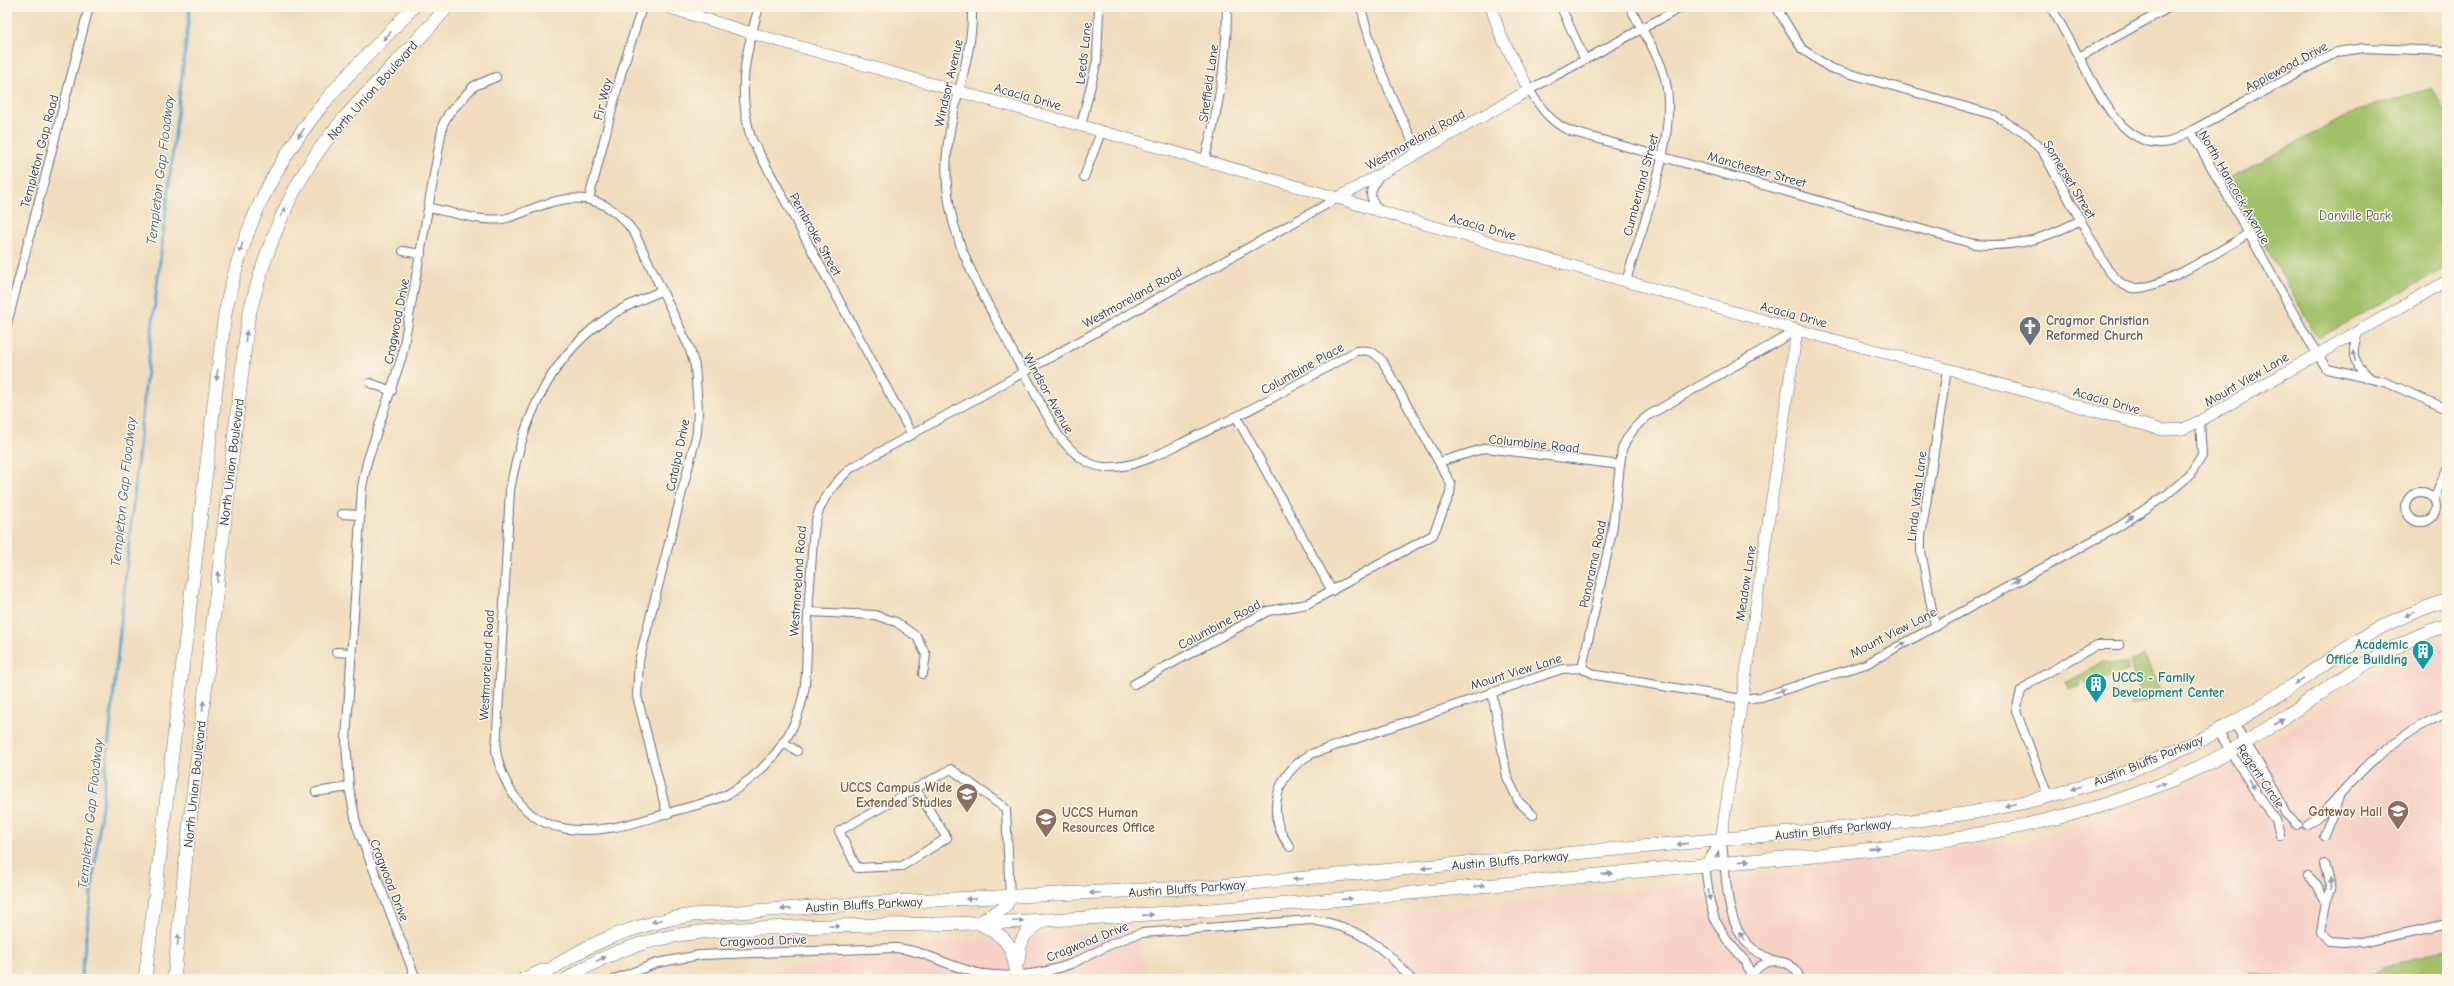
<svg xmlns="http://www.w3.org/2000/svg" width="2454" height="986" font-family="'Comic Neue',sans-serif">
	<rect width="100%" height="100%" fill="#fcf5e5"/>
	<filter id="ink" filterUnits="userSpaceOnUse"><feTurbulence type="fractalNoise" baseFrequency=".025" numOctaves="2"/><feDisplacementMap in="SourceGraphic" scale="8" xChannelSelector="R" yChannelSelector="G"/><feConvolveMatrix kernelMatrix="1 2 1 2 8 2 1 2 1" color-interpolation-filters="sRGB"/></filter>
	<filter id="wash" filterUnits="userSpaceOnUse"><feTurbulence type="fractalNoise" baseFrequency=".012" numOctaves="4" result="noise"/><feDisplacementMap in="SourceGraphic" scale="16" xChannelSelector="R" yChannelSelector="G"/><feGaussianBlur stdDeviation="0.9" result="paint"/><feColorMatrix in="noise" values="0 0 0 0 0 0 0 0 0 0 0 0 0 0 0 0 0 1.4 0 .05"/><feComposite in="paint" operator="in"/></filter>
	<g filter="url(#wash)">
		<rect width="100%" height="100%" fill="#f1ddbd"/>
		<!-- built -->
		<polygon fill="#f7d1c6" points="2447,639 2447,979 1345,979 1377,933 1378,919 1138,933 1148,979 716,979 748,976 956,940 1372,917 1670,887 2034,839 2174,794 2279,735 2414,650"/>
		<!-- green -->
		<g fill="#a2c068" stroke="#5e7863">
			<polygon points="2432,88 2445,112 2447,110 2447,267 2321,337 2317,337 2228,179 2358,110"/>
			<polygon points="2144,656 2160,686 2161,696 2131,706 2129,697 2141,689 2137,686 2130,663"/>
			<polygon points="2103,662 2127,665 2128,671 2114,675 2113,670 2109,671 2111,676 2084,684 2082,679 2079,680 2080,685 2068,689 2066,682"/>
			<path d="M 2447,947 L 2447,979 L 2369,979 C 2379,964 2428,957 2447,947 Z"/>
			<polygon points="2251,973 2285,979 2250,979"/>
		</g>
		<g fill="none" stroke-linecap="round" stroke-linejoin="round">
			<!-- stream -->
			<polyline stroke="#57a4d0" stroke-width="3" points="81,979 103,797 145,388 190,7"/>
		</g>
	</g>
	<g filter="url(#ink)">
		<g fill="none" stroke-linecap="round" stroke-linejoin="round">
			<!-- street casing -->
			<g stroke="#666c7f" stroke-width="10">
				<g id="street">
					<path d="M 759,7 C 745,54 737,90 751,138 L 912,435"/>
					<path d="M 972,7 C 974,57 951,103 947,152 C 941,221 971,273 1002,331 C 1020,366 1039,401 1058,435 C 1069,449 1085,466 1104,467 C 1135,469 1163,452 1190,439 C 1247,413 1301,382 1356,351 C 1369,349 1375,352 1383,362 L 1451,484 L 1450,494 L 1433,535 L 1307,604 L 1268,611 L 1134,684"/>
					<path d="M 1361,7 C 1373,59 1394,106 1419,153"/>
					<polyline points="1561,7 1585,60"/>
					<path d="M 1682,7 L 1529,90 C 1541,108 1550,122 1570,131 L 1974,244 C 2017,248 2044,239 2081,220"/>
					<path d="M 1776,7 L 1802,49 L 1830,68 L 1994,115 L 2026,134 L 2043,152 L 2108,270 C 2115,278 2122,286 2132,288 C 2157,292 2224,248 2248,234"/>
					<path d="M 2051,7 C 2062,27 2073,46 2084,66 C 2100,96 2125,151 2169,142 C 2176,140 2184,134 2191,131 L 2308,339 L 2327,369 L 2385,382 L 2447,409"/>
					<polyline points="2079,57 2170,7"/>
					<polyline points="1081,125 1097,61 1099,7"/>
					<polyline points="2191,131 2337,52 2364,48 2447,51"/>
					<path d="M 1204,161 C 1219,110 1227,60 1227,7"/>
					<path d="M 1379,176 C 1369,193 1367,196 1380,211"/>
					<polyline points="1084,177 1101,132"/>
					<polyline points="589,199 621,74 642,7"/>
					<path d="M 430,208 C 452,212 479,222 502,219 C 515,217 527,210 540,206 C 580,191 610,198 635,234 L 689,347 L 695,366 L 698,409 L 697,433 L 639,661 L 637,696 L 667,814"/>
					<polyline points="403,251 421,254"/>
					<path d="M 1626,281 C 1642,226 1681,130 1664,75 C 1657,50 1641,30 1630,7"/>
					<path d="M 662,290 C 645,299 626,305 610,316 C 550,355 522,422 510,490 L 496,751 C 502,784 523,819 558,827 C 597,837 641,821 678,810 C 695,805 713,802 728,794 C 764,774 795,737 803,696 C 807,680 806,664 807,648 C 807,622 809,596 811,570 C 814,522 813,502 851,468 L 1338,198"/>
					<polyline points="7,324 89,7"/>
					<path d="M 2358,331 C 2351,354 2351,360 2369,377"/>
					<polyline points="370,383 392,391"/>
					<polyline points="1237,418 1332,591"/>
					<polyline points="1439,462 1486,448 1620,465"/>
					<circle cx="2421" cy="507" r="15"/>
					<polyline points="2434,498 2447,469"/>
					<polyline points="342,514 360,515"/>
					<polyline points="808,612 875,615 896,622 917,637 926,655 923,674"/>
					<polyline points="1935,626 1921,551 1921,536 1947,369"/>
					<polyline points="336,652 351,653"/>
					<path d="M 1582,668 L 1612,532 L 1622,449 C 1628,434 1636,425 1649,415 L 1797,330"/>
					<polyline points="1492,692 1507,777 1519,802 1533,815"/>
					<polyline points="2234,723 2276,792 2285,813 2297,825"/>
					<polyline points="2218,731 2258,796 2276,820 2280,836"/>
					<polyline points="783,742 797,751"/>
					<polyline points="915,788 947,838 902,866 857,868 839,831 951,769 1006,809 1010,898"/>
					<polyline points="316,792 349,787"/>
					<polyline points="2048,796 2016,711 2021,691 2033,681 2097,645 2120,645"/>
					<path d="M 2306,825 C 2326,813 2339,794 2355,778 C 2380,751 2412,728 2447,713"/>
					<path d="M 2324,836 C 2327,822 2336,812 2339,797"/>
					<polyline points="1721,840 1705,865 1710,903 1715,920 1727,940 1746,962 1751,977"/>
					<path d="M 1721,840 C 1728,873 1723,913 1745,941 C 1752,950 1763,955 1772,961"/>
					<path d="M 1290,847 C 1264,813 1276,774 1311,754 L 1562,669 L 1582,668 L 1596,675 L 1742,699 L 1761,697 L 1866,664 L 2118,527 L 2165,496 L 2190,475 L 2202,456 L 2200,421"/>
					<polyline points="2324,864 2331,889 2326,902 2321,932 2329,941 2361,943 2447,924"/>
					<polyline points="2308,876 2317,885 2326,902"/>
					<polyline points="416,979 357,827 349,787 346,741 362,487 367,462 402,356 443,124 449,113 474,86 496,77"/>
					<path d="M 615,979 L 657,963 L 700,955 L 896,948 C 927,951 952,969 983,974 C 1011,978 1046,974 1073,963 C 1097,952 1117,939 1142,933 L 1311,920 C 1355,925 1384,946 1411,979"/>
					<path d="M 1751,979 C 1758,956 1793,955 1800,979"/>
				</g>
			</g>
			<!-- secondary casing -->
			<g stroke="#666c7f" stroke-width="12">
				<g id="secondary">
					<polyline points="667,7 751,33 1338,198 1372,209 1797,330 1947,369 2162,430 2183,429 2200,421 2447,281"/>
					<polyline points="1338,198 1529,90 1501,36 1491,7"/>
					<polyline points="1721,840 1797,330"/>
				</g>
			</g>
			<!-- primary casing -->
			<g stroke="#666c7f" stroke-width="14">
				<g id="primary">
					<polyline points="982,921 1004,908 1010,898"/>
					<path d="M 979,923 C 1007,938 1012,942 1017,975"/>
					<path d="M 1018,961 C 1020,937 1024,932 1045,920"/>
					<path d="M 145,979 L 225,313 C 242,231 270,169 323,104 C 350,70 384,40 413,7"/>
					<path d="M 174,979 L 186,856 L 248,319 C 266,246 292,178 342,121 C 375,82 414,47 447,7"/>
					<polyline points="524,979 545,970"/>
					<path d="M 538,979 C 584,942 636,924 692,915 L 888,902 L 1208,887 L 1865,826 C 1909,821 1953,817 1997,808 C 2079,792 2160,763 2233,723 C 2282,696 2325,660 2374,631 C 2397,618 2422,609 2447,600"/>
					<path d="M 567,979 C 638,930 710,930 792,927 C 854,925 915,925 977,923 C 1202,915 1425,892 1649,870 C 1800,855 1956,850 2103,805 C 2158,788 2213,764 2262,732 C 2322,694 2379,647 2447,625"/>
				</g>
			</g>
			<!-- street -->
			<use href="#street" stroke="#fff" stroke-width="8"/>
			<!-- secondary -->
			<use href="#secondary" stroke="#fff" stroke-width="11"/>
			<!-- primary -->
			<use href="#primary" stroke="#fff" stroke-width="13"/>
		</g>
		<!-- one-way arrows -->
		<defs><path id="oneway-solid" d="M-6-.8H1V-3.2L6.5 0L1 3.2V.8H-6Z"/></defs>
		<g fill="#8d97ae">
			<use href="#oneway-solid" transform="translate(387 36) rotate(133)"/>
			<use href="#oneway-solid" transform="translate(301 133) rotate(125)"/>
			<use href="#oneway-solid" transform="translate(283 212) rotate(-63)"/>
			<use href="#oneway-solid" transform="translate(241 248) rotate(108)"/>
			<use href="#oneway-solid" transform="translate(246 336) rotate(-83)"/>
			<use href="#oneway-solid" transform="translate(2354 356) rotate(-102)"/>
			<use href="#oneway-solid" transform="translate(217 375) rotate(97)"/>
			<use href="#oneway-solid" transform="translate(2129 519) rotate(-33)"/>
			<use href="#oneway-solid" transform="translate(218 577) rotate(-83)"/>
			<use href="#oneway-solid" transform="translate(2015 582) rotate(-29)"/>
			<use href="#oneway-solid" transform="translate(2410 614) rotate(158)"/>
			<use href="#oneway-solid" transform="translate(1901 645) rotate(-29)"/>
			<use href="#oneway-solid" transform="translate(2299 681) rotate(146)"/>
			<use href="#oneway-solid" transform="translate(1780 691) rotate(-17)"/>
			<use href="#oneway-solid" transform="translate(203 706) rotate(-84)"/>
			<use href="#oneway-solid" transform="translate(2279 722) rotate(-33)"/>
			<use href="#oneway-solid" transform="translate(2251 784) rotate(59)"/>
			<use href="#oneway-solid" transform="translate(2161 785) rotate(-23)"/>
			<use href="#oneway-solid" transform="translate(2076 788) rotate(164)"/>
			<use href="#oneway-solid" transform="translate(2010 805) rotate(167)"/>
			<use href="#oneway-solid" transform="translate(1682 844) rotate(174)"/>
			<use href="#oneway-solid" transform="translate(1874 848) rotate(-6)"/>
			<use href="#oneway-solid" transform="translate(1744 861) rotate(-6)"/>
			<use href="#oneway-solid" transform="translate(1427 868) rotate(175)"/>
			<use href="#oneway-solid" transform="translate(1607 874) rotate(-6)"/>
			<use href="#oneway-solid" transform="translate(1298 879) rotate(175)"/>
			<use href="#oneway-solid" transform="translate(2330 883) rotate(-101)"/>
			<use href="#oneway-solid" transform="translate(1480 886) rotate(-6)"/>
			<use href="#oneway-solid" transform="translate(1095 893) rotate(177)"/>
			<use href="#oneway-solid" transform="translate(1709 895) rotate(83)"/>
			<use href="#oneway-solid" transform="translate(971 899) rotate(178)"/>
			<use href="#oneway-solid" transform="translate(1347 899) rotate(-5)"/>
			<use href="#oneway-solid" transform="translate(786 909) rotate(176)"/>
			<use href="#oneway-solid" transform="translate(1148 915) rotate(-4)"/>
			<use href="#oneway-solid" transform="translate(657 921) rotate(166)"/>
			<use href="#oneway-solid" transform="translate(1018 921) rotate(-3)"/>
			<use href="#oneway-solid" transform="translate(834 926) rotate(-1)"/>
			<use href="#oneway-solid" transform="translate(1743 937) rotate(-125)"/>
			<use href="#oneway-solid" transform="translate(178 940) rotate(-85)"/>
			<use href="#oneway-solid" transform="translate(601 959) rotate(-26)"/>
		</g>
	</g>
	<!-- icons -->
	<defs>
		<g id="church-pin" transform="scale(1.15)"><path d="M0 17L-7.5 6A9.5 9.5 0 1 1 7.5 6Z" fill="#6b7280" stroke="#fcf5e5"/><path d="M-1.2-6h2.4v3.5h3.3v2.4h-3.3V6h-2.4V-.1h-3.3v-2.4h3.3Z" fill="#fff"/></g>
		<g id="building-pin" transform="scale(1.15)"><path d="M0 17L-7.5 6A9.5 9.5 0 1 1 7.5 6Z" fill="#0f9aa8" stroke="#fcf5e5"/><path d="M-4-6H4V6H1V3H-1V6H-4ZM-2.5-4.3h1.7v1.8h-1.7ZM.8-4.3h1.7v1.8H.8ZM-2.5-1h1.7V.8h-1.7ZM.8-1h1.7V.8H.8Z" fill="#fff"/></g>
		<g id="university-pin" transform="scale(1.15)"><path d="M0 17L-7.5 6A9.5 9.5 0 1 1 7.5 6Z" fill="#8d6e63" stroke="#fcf5e5"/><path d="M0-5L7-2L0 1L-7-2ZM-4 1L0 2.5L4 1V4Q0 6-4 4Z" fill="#fff"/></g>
	</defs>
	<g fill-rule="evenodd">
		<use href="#church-pin" x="2030" y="327"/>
		<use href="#building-pin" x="2423" y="651"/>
		<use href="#building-pin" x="2096" y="684"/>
		<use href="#university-pin" x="967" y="794"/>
		<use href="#university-pin" x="2398" y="811"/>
		<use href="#university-pin" x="1046" y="819"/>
	</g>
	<g text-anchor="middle" stroke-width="3" stroke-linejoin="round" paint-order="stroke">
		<!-- street labels -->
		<g font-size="13" fill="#1b2f5e" stroke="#fcf5e5">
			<text transform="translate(1083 53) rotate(-83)" y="5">Leeds Lane</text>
			<text transform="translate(2286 66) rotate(-28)" y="5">Applewood Drive</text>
			<text transform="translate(948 83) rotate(-77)" y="5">Windsor Avenue</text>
			<text transform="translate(1208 83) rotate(-82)" y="5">Sheffield Lane</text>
			<text transform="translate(372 90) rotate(-48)" y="5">North Union Boulevard</text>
			<text transform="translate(1028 96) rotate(16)" y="5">Acacia Drive</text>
			<text transform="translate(602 99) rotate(-76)" y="5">Fir Way</text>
			<text transform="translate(1415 139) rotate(-29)" y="5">Westmoreland Road</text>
			<text transform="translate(39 151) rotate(-75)" y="5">Templeton Gap Road</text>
			<text transform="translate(1757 169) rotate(16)" y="5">Manchester Street</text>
			<text transform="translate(2070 179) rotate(59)" y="5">Somerset Street</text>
			<text transform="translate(1640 185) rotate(-75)" y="5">Cumberland Street</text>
			<text transform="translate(2235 187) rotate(60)" y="5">North Hancock Avenue</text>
			<text transform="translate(1483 226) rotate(16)" y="5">Acacia Drive</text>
			<text transform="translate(816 234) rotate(61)" y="5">Pembroke Street</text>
			<text transform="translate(1132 297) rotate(-29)" y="5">Westmoreland Road</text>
			<text transform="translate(1794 314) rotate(15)" y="5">Acacia Drive</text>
			<text transform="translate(396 321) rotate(-79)" y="5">Cragwood Drive</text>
			<text transform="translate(1302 368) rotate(-29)" y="5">Columbine Place</text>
			<text transform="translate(2246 379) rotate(-30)" y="5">Mount View Lane</text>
			<text transform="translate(1049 393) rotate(61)" y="5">Windsor Avenue</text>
			<text transform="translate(2107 400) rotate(16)" y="5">Acacia Drive</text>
			<text transform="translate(1534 443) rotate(6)" y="5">Columbine Road</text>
			<text transform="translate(677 455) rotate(-78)" y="5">Catalpa Drive</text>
			<text transform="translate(231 462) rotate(-83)" y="5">North Union Boulevard</text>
			<text transform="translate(1916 496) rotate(-83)" y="5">Linda Vista Lane</text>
			<text transform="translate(1592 564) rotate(-78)" y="5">Panorama Road</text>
			<text transform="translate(797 581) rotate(-86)" y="5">Westmoreland Road</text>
			<text transform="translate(1745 583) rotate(-81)" y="5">Meadow Lane</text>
			<text transform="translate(1219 624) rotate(-28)" y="5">Columbine Road</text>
			<text transform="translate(1893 632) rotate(-27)" y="5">Mount View Lane</text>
			<text transform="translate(486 665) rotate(-87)" y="5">Westmoreland Road</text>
			<text transform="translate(1516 671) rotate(-17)" y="5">Mount View Lane</text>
			<text transform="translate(2148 760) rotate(-22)" y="5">Austin Bluffs Parkway</text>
			<text transform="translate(2261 776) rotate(56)" y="5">Regent Circle</text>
			<text transform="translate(194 784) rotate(-84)" y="5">North Union Boulevard</text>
			<text transform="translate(1833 829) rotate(-6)" y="5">Austin Bluffs Parkway</text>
			<text transform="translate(1510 860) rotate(-5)" y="5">Austin Bluffs Parkway</text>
			<text transform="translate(390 880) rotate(69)" y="5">Cragwood Drive</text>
			<text transform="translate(1187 888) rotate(-4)" y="5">Austin Bluffs Parkway</text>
			<text transform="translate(864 904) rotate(-3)" y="5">Austin Bluffs Parkway</text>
			<text transform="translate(763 940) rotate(-2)" y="5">Cragwood Drive</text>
			<text transform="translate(1087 941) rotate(-22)" y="5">Cragwood Drive</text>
		</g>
		<!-- park labels -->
		<g font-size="13" fill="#445a61" stroke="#fcf5e5">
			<text x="2355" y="220">Danville Park</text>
		</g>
		<!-- worship labels -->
		<g font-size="13" font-weight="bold" fill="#5b616d" stroke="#fcf5e5" text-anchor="start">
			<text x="2046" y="325">Cragmor Christian<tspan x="2046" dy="15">Reformed Church</tspan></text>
		</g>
		<!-- culture labels -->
		<g font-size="13" font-weight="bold" fill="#0d838f" stroke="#fcf5e5" text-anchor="end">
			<text x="2408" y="649">Academic<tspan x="2408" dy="15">Office Building</tspan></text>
			<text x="2112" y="682" text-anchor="start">UCCS - Family<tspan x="2112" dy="15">Development Center</tspan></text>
		</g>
		<!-- education labels -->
		<g font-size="13" font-weight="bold" fill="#785e54" stroke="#fcf5e5" text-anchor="end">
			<text x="952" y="792">UCCS Campus Wide<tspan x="952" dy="15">Extended Studies</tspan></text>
			<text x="2382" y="816">Gateway Hall</text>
			<text x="1062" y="817" text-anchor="start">UCCS Human<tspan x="1062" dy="15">Resources Office</tspan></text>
		</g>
		<!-- water labels -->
		<g font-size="14" font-style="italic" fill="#305886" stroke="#fcf5e5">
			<text transform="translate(160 170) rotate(-83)" y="5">Templeton Gap Floodway</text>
			<text transform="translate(123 492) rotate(-84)" y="5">Templeton Gap Floodway</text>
			<text transform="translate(90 814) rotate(-84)" y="5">Templeton Gap Floodway</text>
		</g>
	</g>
	<!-- margin -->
	<rect width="2454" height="986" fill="none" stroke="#fcf5e5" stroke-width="24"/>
</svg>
